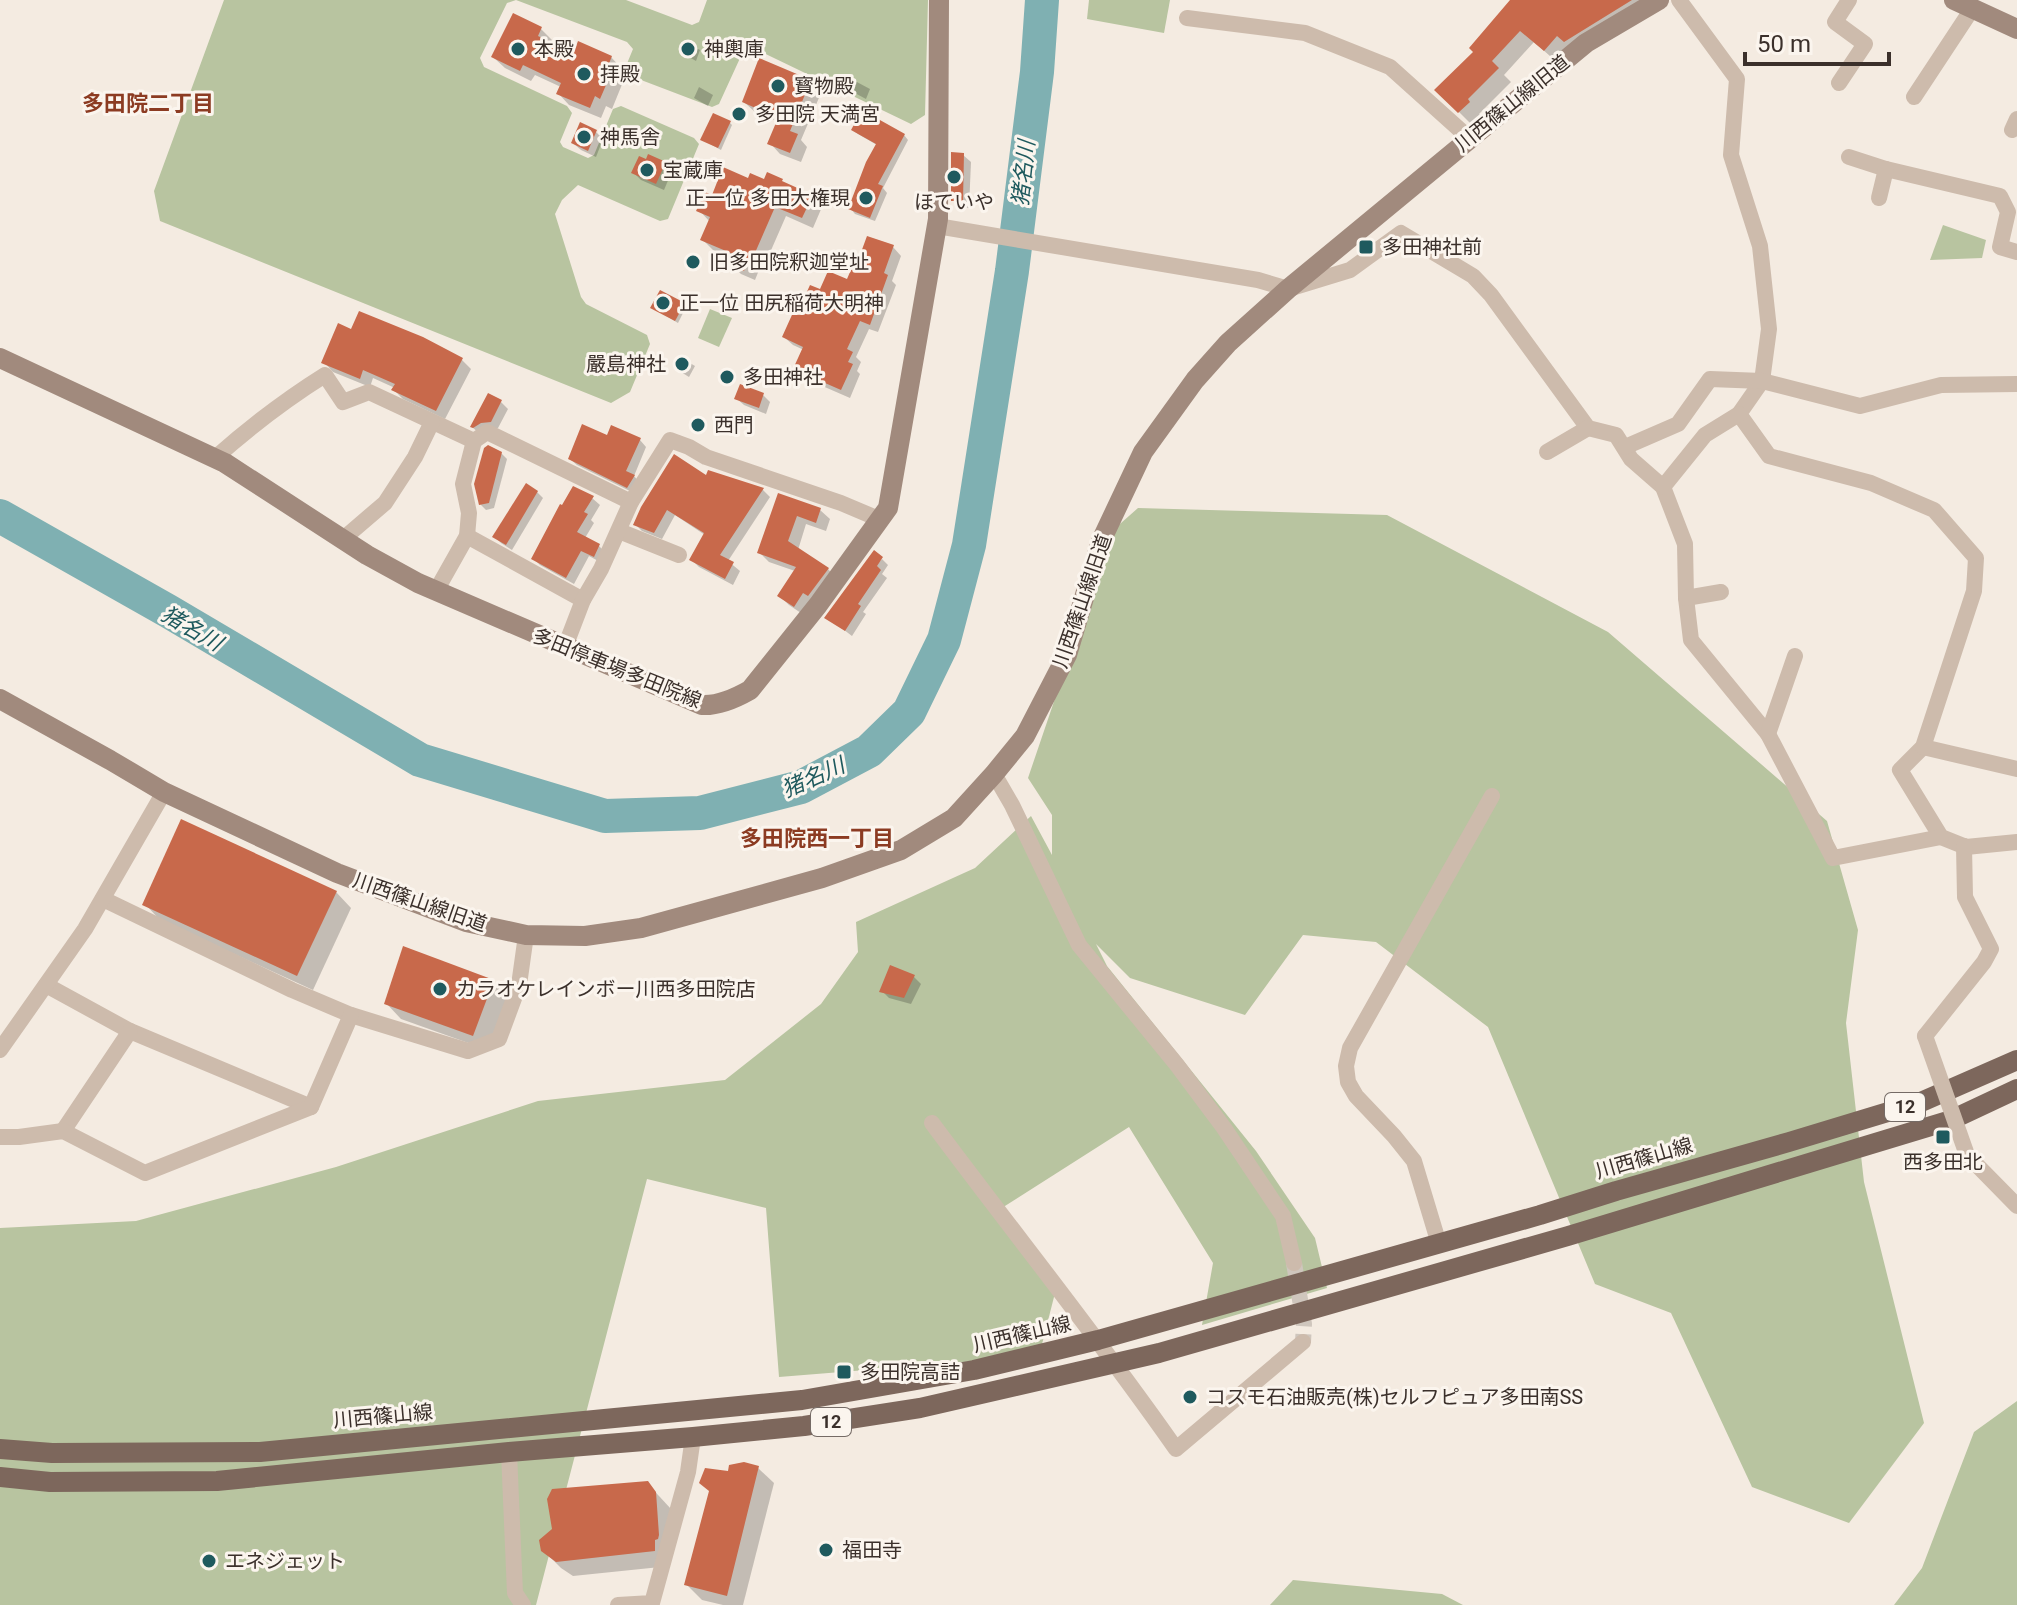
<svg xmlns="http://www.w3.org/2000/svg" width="2017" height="1605" font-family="Roboto,'Noto Sans JP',sans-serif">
	<rect width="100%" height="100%" fill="#f4ebe1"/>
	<!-- green -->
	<g fill="#b8c4a0">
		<polygon points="224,0 516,0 507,3 480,58 484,67 567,106 572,113 560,142 563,147 588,158 594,155 613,109 621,106 694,138 699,144 668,219 660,221 578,185 562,200 555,214 581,297 586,304 647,335 650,344 630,392 611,403 160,221 154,191"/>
		<polygon points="516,0 626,0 692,25 699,22 707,0 928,0 925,115 911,124 753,48 741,56 719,104 712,107 628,75 626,66 633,49 627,42"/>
		<polygon points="1089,0 1170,0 1164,33 1087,19"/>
		<polygon points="1943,225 1986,240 1982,258 1930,260"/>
		<polygon points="710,309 732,318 719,347 698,338"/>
		<polygon points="1138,508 1387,515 1608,632 1827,821 1858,930 1846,1023 1864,1182 1924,1423 1849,1523 1752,1487 1671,1313 1595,1284 1488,1027 1376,942 1303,935 1245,1015 1130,978 1096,944 1107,966 1256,1151 1315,1238 1327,1288 1202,1325 1213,1263 1129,1127 997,1211 1055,1293 1039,1356 779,1377 766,1208 647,1179 536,1605 0,1605 0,1228 136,1221 336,1167 538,1101 725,1080 821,1004 858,952 856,922 975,868 1031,816 1052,855 1052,815 1028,778 1112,531"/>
		<polygon points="2017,1401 2017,1605 1894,1605 1922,1568 1974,1432"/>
		<polygon points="1293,1580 1442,1594 1463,1605 1270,1605"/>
	</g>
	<!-- shadow -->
	<g fill="#0003">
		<polygon points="1512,0 1647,0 1558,63 1534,42 1504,75 1511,82 1479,114 1482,116 1472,125 1437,90 1476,52"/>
		<polygon points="541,29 552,40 550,44 568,53 611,57 622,69 619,77 623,82 612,109 606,106 601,118 569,105 558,93 561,87 535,75 531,81 505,68 493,57"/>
		<polygon points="684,42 700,50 696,61 680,52"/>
		<polygon points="855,81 870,89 866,99 851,91"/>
		<polygon points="810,82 821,93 801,140 807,147 801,162 780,154 770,143 779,122 755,112 744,102"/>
		<polygon points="699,87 713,95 708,106 694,98"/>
		<polygon points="729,122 732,125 721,150 703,140"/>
		<polygon points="853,130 904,135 908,140 883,188 887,193 875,221 855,214 851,209 877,145 858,134"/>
		<polygon points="596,132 603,139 596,157 581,150 573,143"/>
		<polygon points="963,155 971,162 969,208 960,207 953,200"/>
		<polygon points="647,162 665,164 672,171 664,190 641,180 634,173"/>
		<polygon points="749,180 765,181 812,196 822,207 813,228 786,216 762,271 759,270 755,280 741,274 730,263 733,258 713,250 702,239 710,222 699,210 713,197"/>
		<polygon points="893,247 901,256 892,281 896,285 878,332 869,329 856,357 861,362 857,371 860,374 850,398 804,378 795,369 804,350 793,345 784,337 801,310 821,292 848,282"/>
		<polygon points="683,304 686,307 678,323 653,308"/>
		<polygon points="678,356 695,366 689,377 673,367"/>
		<polygon points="462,360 471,369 445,419 403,399 394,390 395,388 373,378 370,387 333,372 324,362"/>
		<polygon points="763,395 770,402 766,414 744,405 736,398"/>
		<polygon points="501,402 508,409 498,428 489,429 480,434 472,427"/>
		<polygon points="608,438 640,440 646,447 634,476 640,483 634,493 577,465 570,459"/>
		<polygon points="501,453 507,459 494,508 486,510 480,504"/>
		<polygon points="709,472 763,490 770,497 728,561 740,571 733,585 699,567 692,560 705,535 675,515 662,539 642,531 635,524 707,478"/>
		<polygon points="537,492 543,498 512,550 501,543 495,537"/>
		<polygon points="779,496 820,510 830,519 826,531 806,524 798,550 828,569 837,579 804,615 789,605 780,596 795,571 769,562 759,552"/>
		<polygon points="592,498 600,505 591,520 594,523 585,538 599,546 606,553 602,563 589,556 574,584 540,565 533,558 563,508"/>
		<polygon points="882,559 888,565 882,574 887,578 863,612 866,614 852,636 827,617"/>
		<polygon points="336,892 351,908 313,990 160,920 145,904"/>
		<polygon points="891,968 914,977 921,984 911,1004 889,998 882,991"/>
		<polygon points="493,982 508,997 488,1050 401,1019 386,1003"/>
		<polygon points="758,1468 774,1483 743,1605 723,1605 702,1600 686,1584 730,1473"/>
		<polygon points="647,1483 671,1509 670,1566 573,1576 561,1568 545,1552"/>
	</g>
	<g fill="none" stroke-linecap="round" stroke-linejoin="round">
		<!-- river -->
		<polyline stroke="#7fb0b2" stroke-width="34" points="0,516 168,611 420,760 605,816 700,813 801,787 869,751 909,712 944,640 969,545 1012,271 1037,72 1042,0"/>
	</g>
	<!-- building -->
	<g fill="#c8694b">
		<polygon points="1510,0 1632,0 1564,42 1557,36 1544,51 1520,31 1492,61 1499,68 1468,99 1470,102 1458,113 1434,90 1473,52 1469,48"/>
		<polygon points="513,13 542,27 538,36 567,50 567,49 574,52 578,41 612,56 608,66 613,69 600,99 595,96 590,108 556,94 561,83 523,65 520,71 491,57"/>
		<polygon points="759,58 811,80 790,131 798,134 790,153 767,144 778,118 742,102"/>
		<polygon points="862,110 905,134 878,184 883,186 870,218 848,209 866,162 876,144 851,130"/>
		<polygon points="713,113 731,121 718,148 700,140"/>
		<polygon points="580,122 597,130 588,151 571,143"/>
		<polygon points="951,152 964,153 963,201 951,201"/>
		<polygon points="648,154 666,162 656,184 631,173 639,156 646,159"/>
		<polygon points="723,167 748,178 750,173 764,179 767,172 783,179 782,181 813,195 802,218 775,207 751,262 748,260 744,271 728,264 733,254 700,240 710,217 696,211 705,192 712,195"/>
		<polygon points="867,236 894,245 884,273 888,275 870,325 860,321 847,349 853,352 848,362 853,364 841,390 793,369 803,347 782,337 796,306 800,307 810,285 820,289 828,271 847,279 853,265 856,266"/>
		<polygon points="660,290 685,303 675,321 650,308"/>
		<polygon points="359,311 423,337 463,358 436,411 391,390 395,384 363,370 360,379 321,363 338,323 351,329"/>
		<polygon points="740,384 764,393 759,408 734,399"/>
		<polygon points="488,393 502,400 491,422 481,423 473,428 470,427"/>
		<polygon points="582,424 607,435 611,425 641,438 626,471 635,475 627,488 568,459"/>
		<polygon points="488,445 502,452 489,503 479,505 474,484 484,448"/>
		<polygon points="674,454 706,475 708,470 764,488 720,555 734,562 725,579 689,560 704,533 667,510 654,533 633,525 641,507"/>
		<polygon points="526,483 538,491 506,545 492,537"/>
		<polygon points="573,486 594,496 584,512 588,514 577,532 600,544 594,557 581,551 566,578 531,559 560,504 562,505"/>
		<polygon points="778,493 821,508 816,523 797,516 788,541 829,568 808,596 803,593 794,607 777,596 796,567 757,553"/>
		<polygon points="874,550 883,557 877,566 881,570 858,604 861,606 845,631 824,618"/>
		<polygon points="181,819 337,891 297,976 142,905"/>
		<polygon points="403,946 494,980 473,1036 384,1004"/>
		<polygon points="890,965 915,975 904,998 879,992"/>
		<polygon points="744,1462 759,1466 727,1596 684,1585 709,1491 699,1483 705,1468 728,1471 729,1465"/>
		<polygon points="648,1481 656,1492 659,1535 658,1539 655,1540 655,1551 556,1562 541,1551 539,1540 552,1529 547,1499 552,1489"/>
	</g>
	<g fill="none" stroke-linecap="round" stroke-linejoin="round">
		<!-- street-tunnel -->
		<polyline stroke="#cfc6bd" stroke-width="16" stroke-dasharray="16 8" stroke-linecap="butt" points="1294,1263 1304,1324 1303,1342"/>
		<!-- street -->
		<g stroke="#cdbbac" stroke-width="16">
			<polyline points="1679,0 1737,79 1731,155 1760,246 1769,329 1762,381 1739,414 1769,456 1871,483 1934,510 1976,558 1974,591 1923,747 1900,770 1941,837 1966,847 2017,842"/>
			<polyline points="1187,18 1305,33 1390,67 1469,138"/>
			<polyline points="1839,83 1865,44 1835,22 1849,0"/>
			<polyline points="1914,97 1972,9"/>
			<polyline points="2012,130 2017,119"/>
			<polyline points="1849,157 1886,169 2000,196 2008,212 2000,247 2017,252"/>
			<polyline points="1879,198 1886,169"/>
			<polyline points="937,226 1258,280 1288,289 1350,270 1401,233 1473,276 1491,295 1588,428 1616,435 1631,459 1663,487 1685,544 1686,598 1691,640 1768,734 1833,858 1941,837"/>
			<polyline points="1625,447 1678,424 1710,379 1762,381 1860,406 1941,385 2017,384"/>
			<polyline points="1547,452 1588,428"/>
			<path d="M 215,458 C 250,427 285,400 325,375 L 343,402 L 369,392 L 474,441 L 487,432 L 631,502"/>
			<polyline points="1663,487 1705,435 1739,414"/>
			<polyline points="619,531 679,555"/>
			<polyline points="467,536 583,600"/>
			<polyline points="343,539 385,503 415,457 432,422"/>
			<polyline points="436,591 467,536 469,513 463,484 474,441"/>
			<polyline points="1686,598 1721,592"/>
			<polyline points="565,647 583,600 601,569 631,502 670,440 689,447 706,457 841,503 881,520"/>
			<polyline points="1768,734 1795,656"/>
			<polyline points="1923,747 2017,769"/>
			<polyline points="994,774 1012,805 1079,945 1177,1065 1224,1128 1283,1216 1294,1263"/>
			<polyline points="103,899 292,990 351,1015 468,1051 499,1039 519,985 526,935"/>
			<polyline points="46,985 130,1031 311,1107"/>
			<polyline points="1925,1036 1984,962 1991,949 1965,897 1964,846"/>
			<polyline points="0,1050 85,929 164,792"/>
			<path d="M 932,1123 C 1013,1232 1098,1337 1176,1449 L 1303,1342"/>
			<polyline points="63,1131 130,1031"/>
			<polyline points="0,1137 19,1137 63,1131 145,1173 311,1107 351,1015"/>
			<polyline points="1967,1155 2017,1206"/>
			<polyline points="1439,1244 1414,1161 1394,1136 1356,1096 1348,1082 1346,1066 1350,1048 1492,796"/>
			<polyline points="509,1452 515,1593 523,1605"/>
			<polyline points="618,1605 652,1603 688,1472 693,1437"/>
		</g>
		<!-- secondary -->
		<g stroke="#a18a7d" stroke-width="20">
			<polyline points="1954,0 2017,29"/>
			<path d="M 0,358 L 225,463 L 367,555 L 418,583 L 702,705 C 719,706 736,698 750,690 L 818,605 L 888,508 L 938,219 L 939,0"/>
			<polyline points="0,699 110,760 164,792 337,873 466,922 526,935 585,936 641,928 822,878 901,850 954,818 994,774 1025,736 1067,655 1101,541 1143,452 1195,380 1228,343 1288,289 1586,43 1659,0"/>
		</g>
		<!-- primary -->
		<g stroke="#7d675c" stroke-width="20">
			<polyline points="0,1449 52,1453 260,1452 802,1400 974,1370 1098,1340 1540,1215 1616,1191 1789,1142 1921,1102 2017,1060"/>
			<polyline points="0,1477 50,1482 217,1481 509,1452 693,1437 804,1426 920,1408 1159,1353 1568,1236 1951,1120 2017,1089"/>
		</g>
		<!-- street-bridge -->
		<polyline stroke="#cdbbac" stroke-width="16" points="1925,1036 1967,1155"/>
	</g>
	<!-- markers -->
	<g fill="#1f5a5e" stroke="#fbf5ee" stroke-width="3">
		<circle cx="518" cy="49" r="8"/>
		<circle cx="688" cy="49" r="8"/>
		<circle cx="584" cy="74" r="8"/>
		<circle cx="778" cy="86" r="8"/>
		<circle cx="739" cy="114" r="8"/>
		<circle cx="584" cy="137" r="8"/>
		<circle cx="647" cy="170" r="8"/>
		<circle cx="954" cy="177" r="8"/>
		<circle cx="866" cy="198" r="8"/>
		<rect x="1358" y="239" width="16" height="16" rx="4"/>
		<circle cx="693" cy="262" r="8"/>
		<circle cx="663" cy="303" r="8"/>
		<circle cx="682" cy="364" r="8"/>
		<circle cx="727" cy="377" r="8"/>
		<circle cx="698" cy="425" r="8"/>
		<circle cx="440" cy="989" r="8"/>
		<rect x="1935" y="1129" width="16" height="16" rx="4"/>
		<rect x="836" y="1364" width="16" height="16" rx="4"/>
		<circle cx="1190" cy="1397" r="8"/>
		<circle cx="826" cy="1550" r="8"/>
		<circle cx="209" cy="1561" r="8"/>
	</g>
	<g text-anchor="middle" stroke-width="6" stroke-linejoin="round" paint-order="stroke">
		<!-- shield labels -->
		<g fill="#fbf5ee" stroke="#756b66" stroke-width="2">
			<rect x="1885" y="1093" width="40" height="28" rx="6"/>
			<rect x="811" y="1408" width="40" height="28" rx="6"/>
		</g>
		<g font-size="18" font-weight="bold" fill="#3b302b">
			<text x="1905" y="1113">12</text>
			<text x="831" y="1428">12</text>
		</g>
		<!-- poi labels -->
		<g font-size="20" fill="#3b302b" stroke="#fbf5ee" text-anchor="start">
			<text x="534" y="56">本殿</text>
			<text x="704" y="56">神輿庫</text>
			<text x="600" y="81">拝殿</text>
			<text x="794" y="93">寳物殿</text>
			<text x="755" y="121">多田院 天満宮</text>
			<text x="600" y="144">神馬舎</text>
			<text x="663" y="177">宝蔵庫</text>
			<text x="850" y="205" text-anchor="end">正一位 多田大権現</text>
			<text x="954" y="209" text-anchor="middle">ほていや</text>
			<text x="1382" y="254">多田神社前</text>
			<text x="709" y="269">旧多田院釈迦堂址</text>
			<text x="679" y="310">正一位 田尻稲荷大明神</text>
			<text x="666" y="371" text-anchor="end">嚴島神社</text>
			<text x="743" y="384">多田神社</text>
			<text x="714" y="432">西門</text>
			<text x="456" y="996">カラオケレインボー川西多田院店</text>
			<text x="1943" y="1169" text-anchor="middle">西多田北</text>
			<text x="860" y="1379">多田院高詰</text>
			<text x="1206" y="1404">コスモ石油販売(株)セルフピュア多田南SS</text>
			<text x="842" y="1557">福田寺</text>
			<text x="225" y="1568">エネジェット</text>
		</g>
		<!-- street labels -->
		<g font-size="20" fill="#3b302b" stroke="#fbf5ee">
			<text transform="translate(1512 103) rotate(-39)" y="7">川西篠山線旧道</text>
			<text transform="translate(1082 601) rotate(-71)" y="7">川西篠山線旧道</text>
			<text transform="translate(617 668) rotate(22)" y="7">多田停車場多田院線</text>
			<text transform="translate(420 902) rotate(19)" y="7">川西篠山線旧道</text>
			<text transform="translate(1644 1158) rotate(-16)" y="7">川西篠山線</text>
			<text transform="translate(1022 1334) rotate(-13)" y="7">川西篠山線</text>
			<text transform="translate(383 1416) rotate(-5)" y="7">川西篠山線</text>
		</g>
		<!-- neighbourhood labels -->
		<g font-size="22" font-weight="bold" fill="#8c3b22" stroke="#fbf5ee">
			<text x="148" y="111">多田院二丁目</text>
			<text x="817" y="846">多田院西一丁目</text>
		</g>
		<!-- water labels -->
		<g font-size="22" font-style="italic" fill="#1f5a5e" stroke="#fbf5ee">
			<text transform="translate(1023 173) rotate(-84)" y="8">猪名川</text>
			<text transform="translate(192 628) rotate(30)" y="8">猪名川</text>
			<text transform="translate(813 777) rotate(-24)" y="8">猪名川</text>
		</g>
	</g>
	<!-- scale -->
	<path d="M1745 52v12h144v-12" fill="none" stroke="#3b302b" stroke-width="4"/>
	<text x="1757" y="52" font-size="24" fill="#3b302b" stroke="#fbf5ee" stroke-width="6" paint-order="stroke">50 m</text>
</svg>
